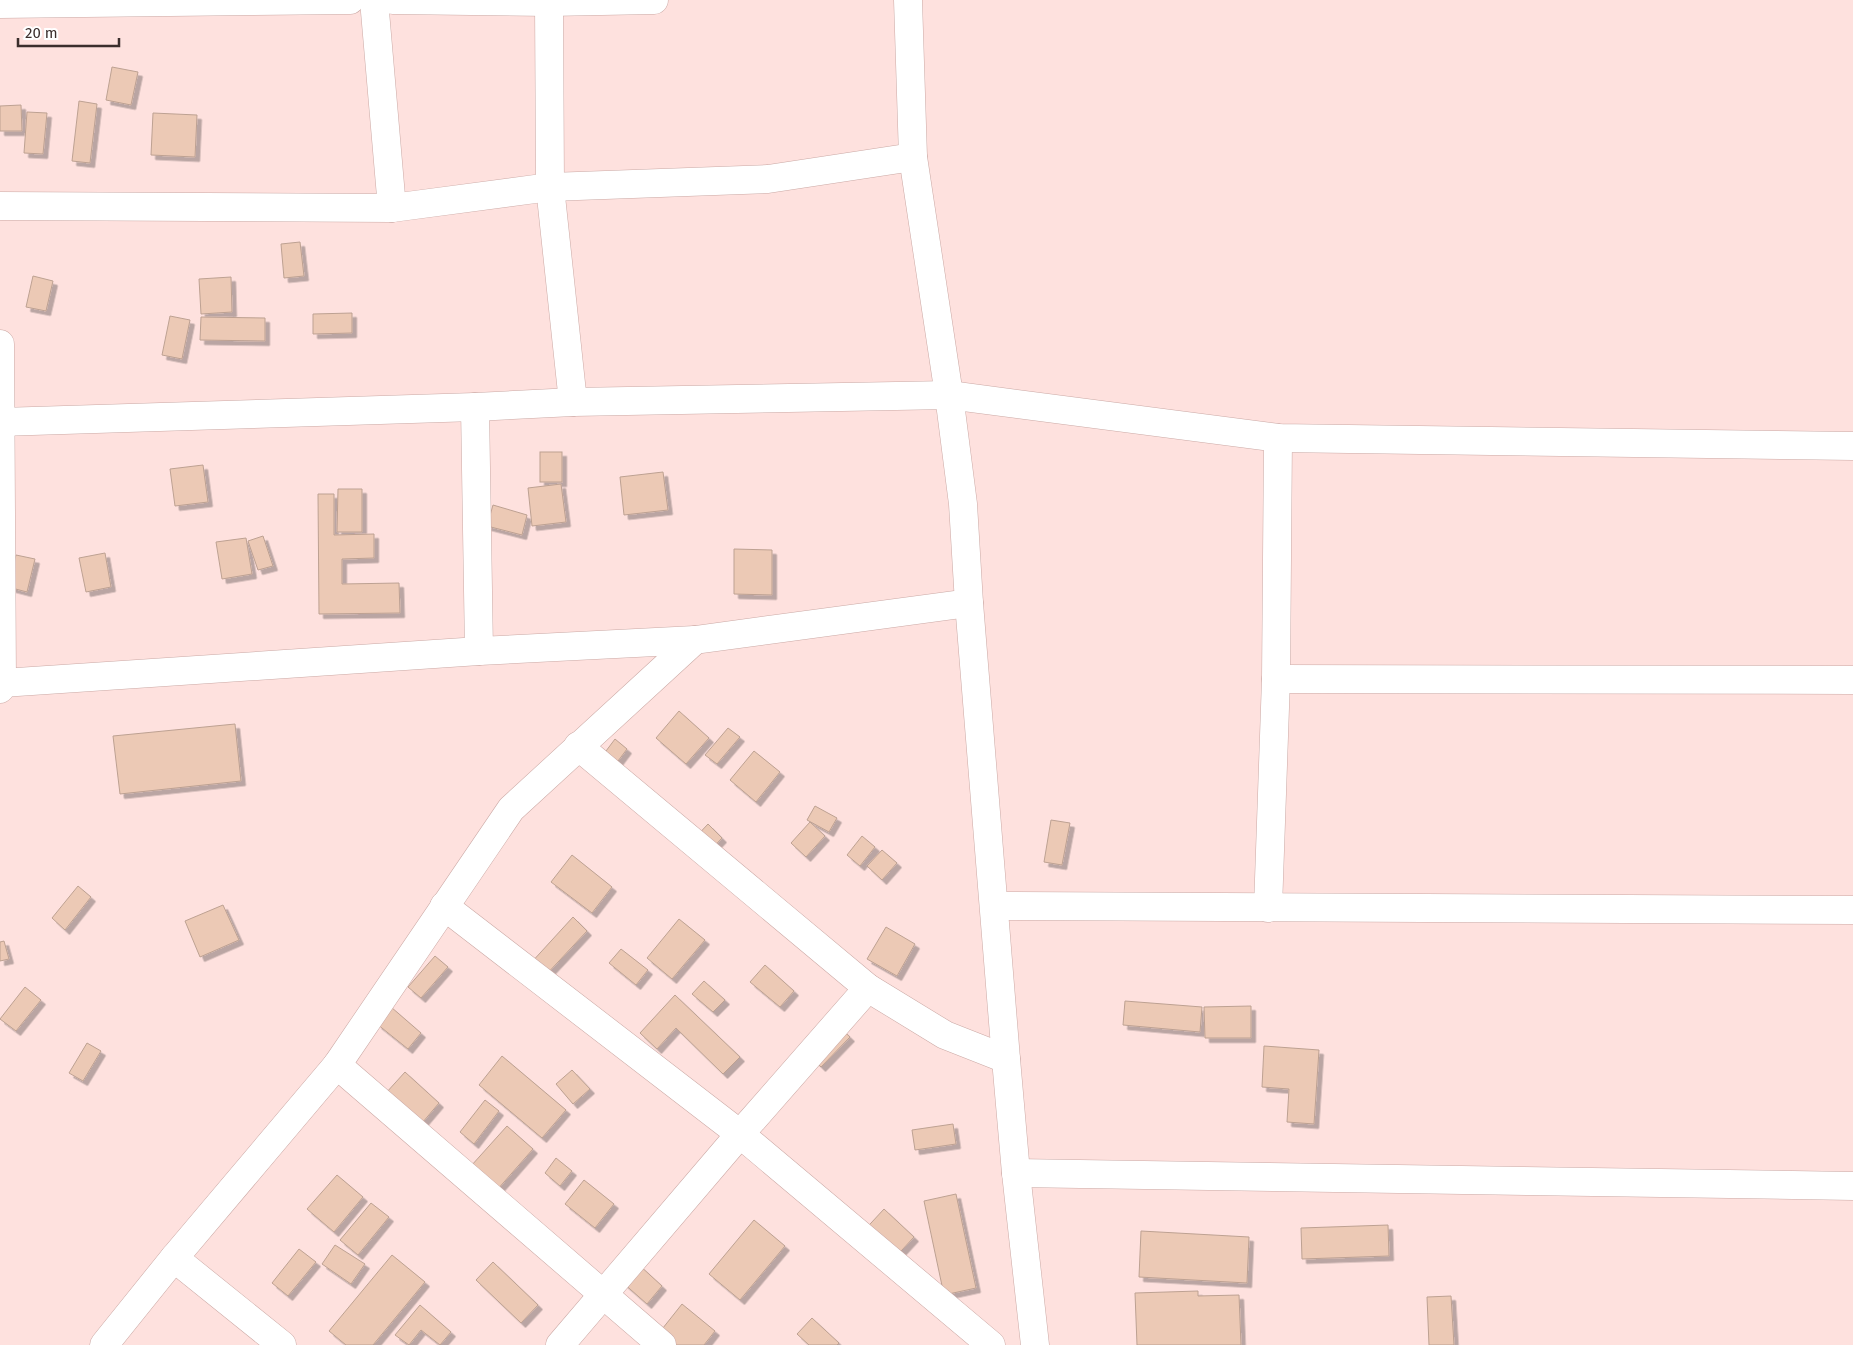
<svg xmlns="http://www.w3.org/2000/svg" width="1853" height="1345" font-family="'Fira Sans',sans-serif">
	<defs>
		<filter id="shadow"><feDropShadow dx="4.5" dy="4.5" stdDeviation="0" flood-color="#0004"/></filter>
	</defs>
	<rect width="100%" height="100%" fill="#fee1de"/>
	<!-- building -->
	<g fill="#ecc9b5" stroke="#bda192" filter="url(#shadow)">
		<polygon points="112,67 138,72 131,105 106,100"/>
		<polygon points="79,101 97,104 90,163 72,161"/>
		<polygon points="21,105 22,131 0,131 0,106"/>
		<polygon points="27,112 47,113 43,154 24,153"/>
		<polygon points="153,113 197,115 195,157 151,155"/>
		<polygon points="300,242 304,276 284,278 281,244"/>
		<polygon points="33,276 53,281 46,311 26,307"/>
		<polygon points="231,277 232,312 201,314 199,279"/>
		<polygon points="352,313 352,333 313,334 313,314"/>
		<polygon points="170,316 190,320 182,359 162,355"/>
		<polygon points="201,317 265,318 265,341 200,340"/>
		<rect x="540" y="452" width="22" height="30"/>
		<polygon points="203,465 208,502 175,506 170,469"/>
		<polygon points="663,472 668,510 624,515 620,477"/>
		<polygon points="561,484 566,522 532,526 528,488"/>
		<polygon points="338,489 362,489 362,532 337,532"/>
		<polygon points="318,494 334,494 334,535 374,534 374,558 342,559 342,584 399,583 400,613 319,614"/>
		<polygon points="493,505 527,515 522,535 487,526"/>
		<polygon points="263,536 273,566 258,570 248,541"/>
		<polygon points="246,538 252,574 222,579 216,542"/>
		<polygon points="734,549 772,550 772,595 734,594"/>
		<polygon points="105,553 111,587 86,592 79,558"/>
		<polygon points="16,555 35,559 27,592 8,587"/>
		<polygon points="679,711 709,738 686,764 656,738"/>
		<polygon points="235,724 241,781 120,794 113,736"/>
		<polygon points="728,728 740,737 717,764 705,755"/>
		<polygon points="615,739 627,749 612,769 600,759"/>
		<polygon points="754,751 780,772 756,802 730,780"/>
		<polygon points="815,806 837,818 829,832 807,820"/>
		<polygon points="1051,820 1070,823 1062,865 1044,862"/>
		<polygon points="810,822 825,836 806,857 791,843"/>
		<polygon points="708,824 722,838 707,854 692,841"/>
		<polygon points="862,836 875,847 860,866 847,855"/>
		<polygon points="882,850 897,863 882,880 867,866"/>
		<polygon points="572,855 612,887 592,913 551,882"/>
		<polygon points="78,886 91,897 65,930 52,918"/>
		<polygon points="223,905 239,940 200,957 185,921"/>
		<polygon points="573,917 587,931 544,977 530,964"/>
		<polygon points="679,919 705,940 672,979 647,958"/>
		<polygon points="886,927 915,944 897,976 867,959"/>
		<polygon points="4,941 9,959 0,961 0,942"/>
		<polygon points="621,949 648,970 636,985 609,963"/>
		<polygon points="435,956 448,967 421,998 408,987"/>
		<polygon points="765,965 794,991 780,1007 750,982"/>
		<polygon points="704,981 725,1000 713,1012 692,994"/>
		<polygon points="25,987 41,1000 16,1031 0,1019"/>
		<polygon points="675,995 740,1057 723,1074 676,1028 657,1049 640,1033"/>
		<polygon points="1125,1001 1202,1007 1200,1032 1123,1025"/>
		<polygon points="1251,1006 1251,1038 1205,1038 1204,1007"/>
		<polygon points="391,1007 421,1033 408,1049 377,1024"/>
		<polygon points="837,1025 850,1037 821,1067 809,1055"/>
		<polygon points="87,1043 101,1051 83,1081 69,1073"/>
		<polygon points="1264,1046 1319,1050 1314,1124 1287,1122 1289,1089 1262,1087"/>
		<polygon points="502,1056 566,1110 542,1138 479,1085"/>
		<polygon points="572,1070 590,1089 573,1104 556,1084"/>
		<polygon points="405,1072 439,1103 411,1136 376,1104"/>
		<polygon points="485,1100 499,1111 474,1144 460,1132"/>
		<polygon points="953,1124 956,1144 915,1150 912,1130"/>
		<polygon points="507,1126 533,1149 497,1190 471,1166"/>
		<polygon points="556,1158 572,1171 560,1186 545,1173"/>
		<polygon points="337,1175 363,1197 334,1232 307,1209"/>
		<polygon points="584,1180 614,1204 595,1228 565,1204"/>
		<polygon points="956,1194 976,1288 944,1295 924,1201"/>
		<polygon points="371,1203 389,1217 358,1255 340,1240"/>
		<polygon points="884,1209 914,1237 889,1264 859,1236"/>
		<polygon points="754,1220 785,1246 740,1300 709,1274"/>
		<polygon points="1388,1225 1389,1256 1302,1259 1301,1228"/>
		<polygon points="1141,1231 1249,1237 1247,1283 1139,1277"/>
		<polygon points="335,1245 365,1264 351,1284 322,1264"/>
		<polygon points="299,1249 316,1262 288,1296 272,1283"/>
		<polygon points="392,1255 425,1282 373,1345 346,1345 329,1331"/>
		<polygon points="493,1262 538,1305 521,1323 476,1280"/>
		<polygon points="638,1264 662,1286 647,1304 622,1282"/>
		<polygon points="1198,1291 1198,1296 1239,1295 1241,1345 1137,1345 1135,1293"/>
		<polygon points="1451,1296 1454,1345 1429,1345 1427,1297"/>
		<polygon points="682,1304 715,1331 704,1345 663,1345 655,1338"/>
		<polygon points="420,1305 451,1332 440,1345 421,1330 409,1345 395,1335"/>
		<polygon points="812,1318 839,1343 837,1345 809,1345 797,1334"/>
	</g>
	<g fill="none" stroke-linecap="round" stroke-linejoin="round">
		<!-- minor casing -->
		<g stroke="#cba9a5" stroke-width="29">
			<g id="minor">
				<polyline points="374,0 392,208"/>
				<polyline points="393,0 549,2 654,0"/>
				<polyline points="908,0 913,157 949,395 963,504 969,603 1006,1059 1016,1173 1035,1345"/>
				<polyline points="549,2 550,187 573,402"/>
				<polyline points="0,4 350,0"/>
				<polyline points="0,206 392,208 550,187 768,179 913,157"/>
				<polyline points="0,344 2,683 0,689"/>
				<polyline points="475,407 479,651"/>
				<polyline points="0,422 475,407 573,402 949,395 1278,438 1853,446"/>
				<polyline points="1276,679 1853,680"/>
				<polyline points="2,683 479,651 695,640 969,603"/>
				<polyline points="578,746 868,988 945,1035 1006,1059"/>
				<polyline points="444,906 740,1134 991,1345"/>
				<polyline points="995,906 1853,910"/>
				<polyline points="1268,908 1276,679 1278,438"/>
				<polyline points="337,1065 662,1345"/>
				<polyline points="1016,1173 1853,1186"/>
				<polyline points="174,1258 282,1345"/>
				<polyline points="104,1345 174,1258 337,1065 511,809 695,640"/>
				<polyline points="560,1345 740,1134 868,988"/>
			</g>
		</g>
		<!-- minor -->
		<use href="#minor" stroke="#fff" stroke-width="28"/>
	</g>
	<!-- scale -->
	<path d="M18 38v8h101v-8" fill="none" stroke="#3b2e2c" stroke-width="2.5"/>
	<text x="25" y="38" font-size="15" fill="#3b2e2c" stroke="#ffffff" stroke-width="4" paint-order="stroke">20 m</text>
</svg>
